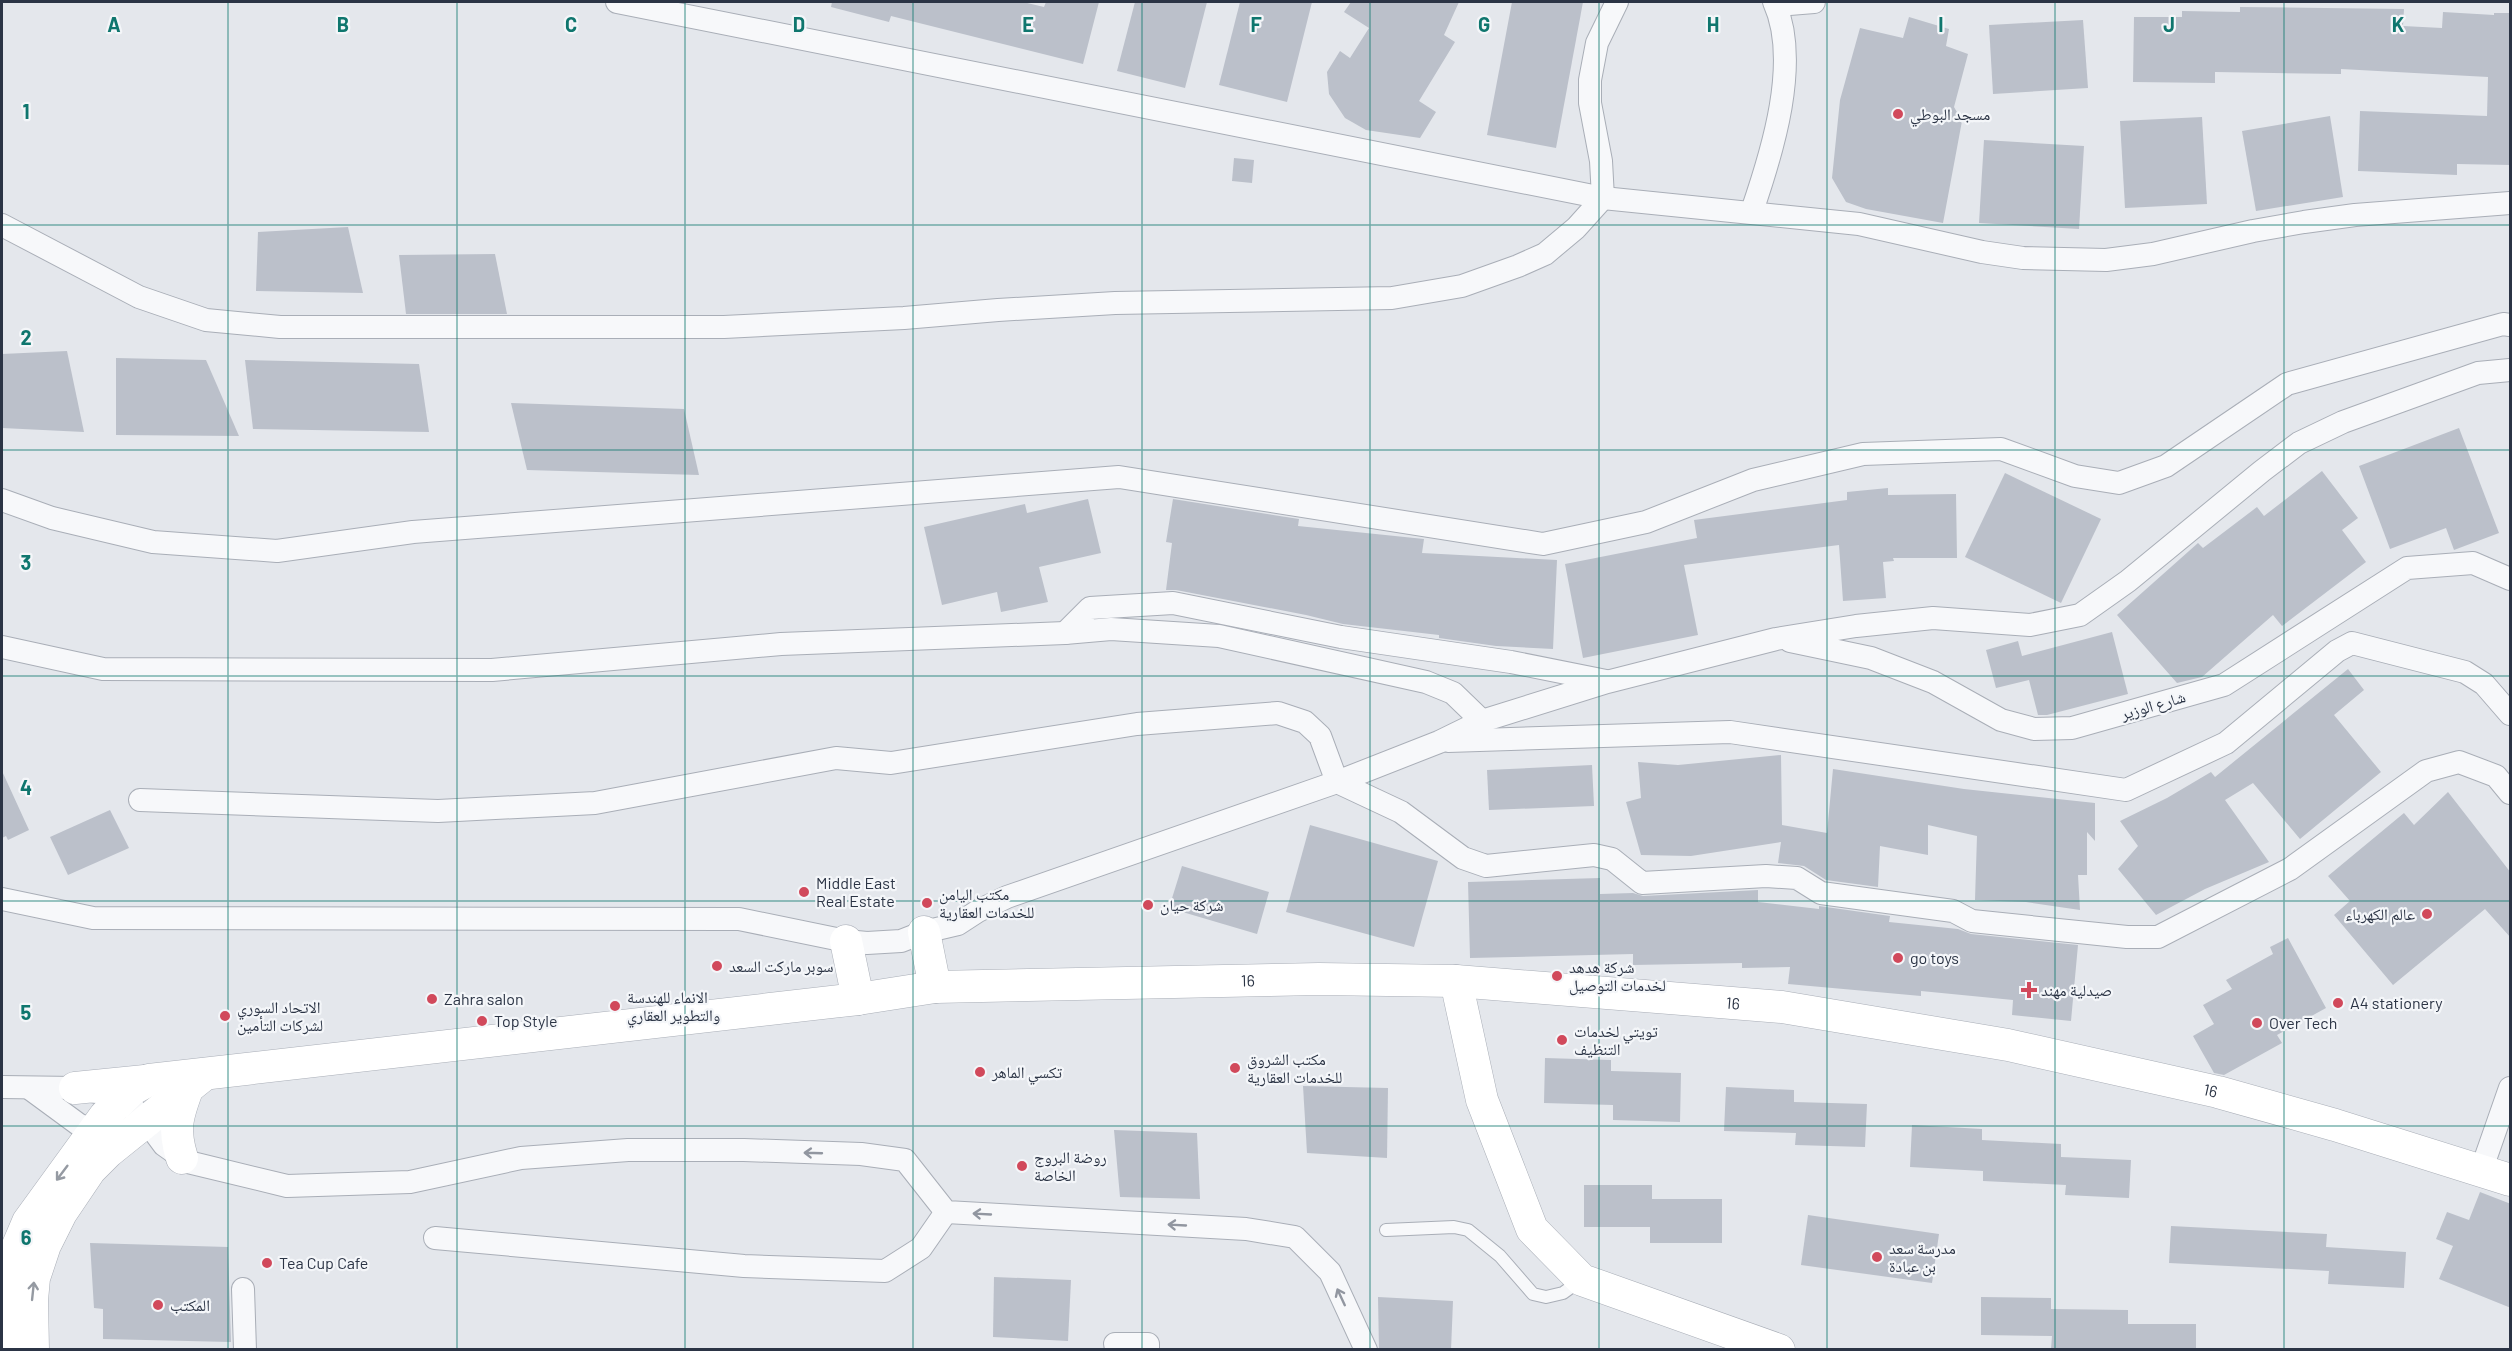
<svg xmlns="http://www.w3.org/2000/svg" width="2512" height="1351" font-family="Barlow,'Noto Naskh Arabic',sans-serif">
	<rect width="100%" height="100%" fill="#e4e7ec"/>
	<!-- building -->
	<g fill="#bbc0ca">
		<polygon points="832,2 1023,2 1044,7 1046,2 1099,2 1083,64 891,16 889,22 831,7"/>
		<polygon points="1135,2 1207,2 1185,88 1117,71"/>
		<polygon points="1240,2 1312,2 1287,102 1219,85"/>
		<polygon points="1351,2 1459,2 1444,35 1455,42 1419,101 1436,112 1420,138 1366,130 1345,118 1329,94 1327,72 1340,51 1350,58 1369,28 1344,12"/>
		<polygon points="1512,2 1583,2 1556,148 1487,135"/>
		<polygon points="2240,7 2404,9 2403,26 2442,28 2443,12 2494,15 2494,13 2511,13 2511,165 2457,164 2457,175 2358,171 2360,111 2487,116 2488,77 2341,69 2341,74 2215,72 2215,83 2133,82 2134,17 2182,17 2182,11 2240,12"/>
		<polygon points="1909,17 1949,29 1946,46 1968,54 1954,107 1962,121 1943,223 1866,209 1846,202 1832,178 1840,100 1860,28 1903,38"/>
		<polygon points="2083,20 2088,88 1993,94 1989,25"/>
		<polygon points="2330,116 2343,197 2256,211 2242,131"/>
		<polygon points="2202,117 2207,204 2125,208 2120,121"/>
		<polygon points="1984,140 2084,146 2079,229 1979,223"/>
		<polygon points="1234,158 1254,160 1252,183 1232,181"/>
		<polygon points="348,227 363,293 256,291 258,232"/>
		<polygon points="495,254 507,314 406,314 399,255"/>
		<polygon points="67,351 84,432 2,428 2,354"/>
		<polygon points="116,358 206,360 239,436 116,435"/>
		<polygon points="245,360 419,364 429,432 253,429"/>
		<polygon points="511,403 684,409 699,475 527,470"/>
		<polygon points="2459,428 2499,533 2454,550 2446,528 2390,549 2359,466"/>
		<polygon points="2322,471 2358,518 2342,530 2366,562 2282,626 2273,615 2202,677 2177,683 2117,615 2198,543 2203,548 2257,507 2264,516"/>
		<polygon points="2005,473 2101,519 2061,603 1965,557"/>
		<polygon points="1888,488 1888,495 1956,494 1957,558 1893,558 1894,561 1883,562 1886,598 1843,601 1839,545 1684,565 1698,635 1583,658 1565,564 1697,538 1694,520 1847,500 1847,492"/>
		<polygon points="1088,499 1101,553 1039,567 1048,602 1001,612 997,592 942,605 924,527 1025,504 1027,513"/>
		<polygon points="1173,499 1299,519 1298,526 1424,539 1422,553 1557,560 1553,649 1496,646 1439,638 1439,635 1343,624 1306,615 1176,590 1166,590 1172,543 1166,542"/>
		<polygon points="2112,632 2128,694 2047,715 2038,715 2029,680 1996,688 1986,650 2018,641 2022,656"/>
		<polygon points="2348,669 2364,690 2334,715 2381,772 2300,839 2253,783 2225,800 2269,862 2205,889 2156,915 2118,869 2138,846 2120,821 2167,798 2211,772 2215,777"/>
		<polygon points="1781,755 1782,825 1827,833 1833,769 1964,789 2095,803 2095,841 2087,832 2087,875 2078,875 2080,910 2026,902 1975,900 1977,836 1928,825 1928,855 1880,846 1878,887 1826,880 1804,866 1778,863 1781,842 1691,856 1641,855 1626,802 1641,798 1638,762 1678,765"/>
		<polygon points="1592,765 1594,806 1489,810 1487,770"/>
		<polygon points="2,771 29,830 8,840 6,836 2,838"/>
		<polygon points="2448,792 2511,873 2511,938 2485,909 2393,985 2334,915 2350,901 2328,876 2404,813 2414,825"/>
		<polygon points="110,810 129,848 68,875 50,837"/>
		<polygon points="1310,825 1438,861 1414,947 1286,912"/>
		<polygon points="1182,866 1269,892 1257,934 1169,908"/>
		<polygon points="1600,878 1600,894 1633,893 1643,896 1758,890 1758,902 1819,909 1819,906 1890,916 1889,922 1958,929 1971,934 2078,945 2071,1021 2012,1015 2013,1000 1921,991 1921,996 1788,984 1790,967 1742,968 1742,963 1633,965 1633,954 1470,958 1468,882"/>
		<polygon points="2288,938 2326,1008 2277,1035 2282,1043 2224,1075 2214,1073 2193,1036 2214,1024 2203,1005 2232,989 2226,980 2273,954 2270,947"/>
		<polygon points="1545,1058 1611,1060 1611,1071 1681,1073 1680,1122 1613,1120 1613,1105 1544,1103"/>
		<polygon points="1303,1086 1388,1088 1387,1158 1307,1153"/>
		<polygon points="1726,1087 1794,1090 1794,1102 1867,1104 1865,1147 1795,1145 1796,1133 1724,1131"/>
		<polygon points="1912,1125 1982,1129 1982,1140 2061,1144 2061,1157 2131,1160 2129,1198 2065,1195 2066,1185 1983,1181 1983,1171 1910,1167"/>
		<polygon points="1114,1130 1197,1133 1200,1199 1120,1197"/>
		<polygon points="1584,1185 1652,1185 1652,1199 1722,1199 1722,1243 1650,1243 1650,1227 1584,1227"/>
		<polygon points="2480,1192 2511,1204 2511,1308 2439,1279 2453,1246 2436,1239 2447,1212 2469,1220"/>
		<polygon points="1808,1215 1939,1234 1932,1283 1801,1265"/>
		<polygon points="2171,1226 2327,1234 2326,1247 2406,1252 2404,1288 2328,1284 2329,1271 2169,1263"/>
		<polygon points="90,1243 228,1247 231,1342 103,1339 103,1309 94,1308"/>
		<polygon points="994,1277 1071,1280 1068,1341 993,1337"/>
		<polygon points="1378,1297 1453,1301 1451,1350 1379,1350"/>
		<polygon points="1981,1297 2051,1298 2051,1309 2128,1310 2128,1324 2196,1324 2196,1350 2051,1349 2052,1336 1981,1335"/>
	</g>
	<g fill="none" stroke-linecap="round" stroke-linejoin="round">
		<!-- lane casing -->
		<g stroke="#a9aeb7" stroke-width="14">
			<polyline id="lane" points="1386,1230 1454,1227 1468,1230 1500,1256 1533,1294 1546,1297 1563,1293 1581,1280"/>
		</g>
		<!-- street casing -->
		<g stroke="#a9aeb7" stroke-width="24">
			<g id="street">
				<polyline points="617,2 1603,198 1859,224 1982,252 2023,258 2106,260 2153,254 2253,231 2304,222 2355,215 2510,203"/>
				<polyline points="1776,5 1814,2"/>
				<path d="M 1752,211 C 1772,153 1801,61 1774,2"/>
				<polyline points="2,225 139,297 206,320 280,327 724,327 904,318 998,310 1115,303 1392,298 1462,286 1518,266 1545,254 1576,228 1603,198 1601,161 1590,103 1590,80 1597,43 1617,2"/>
				<polyline points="2,500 52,518 153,542 277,551 413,532 1119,477 1543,544 1646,522 1753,480 1863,454 2001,449 2075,476 2119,483 2166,466 2287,384 2503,324 2510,325"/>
				<polyline points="1065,633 1090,608 1173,603 1341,637 1511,662 1606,681"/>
				<polyline points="1790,641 1871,658 1933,682 2001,720 2034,729 2072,728 2224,685 2407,568 2473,563 2510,579"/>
				<polyline points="2,647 103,669 492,670 781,644 1065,633 1111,629 1219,636 1426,682 1453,693 1482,721"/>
				<polyline points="1448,741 1730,732 2126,790 2226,743 2337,651 2352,643 2465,672 2484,684 2510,714"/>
				<polyline points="140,800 438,811 595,803 836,758 891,763 1137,724 1278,713 1305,722 1320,736 1337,782 1401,812 1463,858 1486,866 1594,855 1612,859 1642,883 1766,876 1797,878 1821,893 1953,911 1972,921 2127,937 2158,937 2290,869 2426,771 2459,762 2496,776 2510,793"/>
				<polyline points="2,899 93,918 739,919 846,941 867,943 901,941 924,932 958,924 978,911 1007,897 1337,782 1439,742 1482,721 1607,682 1776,639 1856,626 1933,618 2030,625 2080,615 2128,581 2262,471 2299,443 2343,422 2478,373 2510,370"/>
				<polyline points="2,1087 75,1088 101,1093 120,1100 134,1109 147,1122 164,1145 188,1162 287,1186 410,1182 521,1158 628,1150 744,1150 861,1154 905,1160 946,1212 1246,1229 1295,1237 1330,1272 1366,1350"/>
				<polyline points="29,1088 78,1124 106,1138"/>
				<polyline points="2481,1171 2510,1088"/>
				<polyline points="435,1238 744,1266 885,1271 921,1248 946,1212"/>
				<polyline points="243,1289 245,1350"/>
				<polyline points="1115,1344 1148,1344 1148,1350"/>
			</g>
		</g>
		<!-- secondary casing -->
		<g stroke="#a9aeb7" stroke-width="33">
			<g id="secondary">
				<polyline points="924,932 935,987"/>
				<polyline points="846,941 858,999"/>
				<polyline points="1456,981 1482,1100 1532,1229 1582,1280 1779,1350"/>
				<polyline points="75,1088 145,1081"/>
				<path d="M 182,1158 C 173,1129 177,1116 188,1087"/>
				<path id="s1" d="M 7,1350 L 14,1255 L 28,1222 L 105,1116 L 131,1090 L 149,1080 L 858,999 L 935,987 L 1319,979 L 1456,981 L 1782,1007 L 2008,1045 L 2218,1092 L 2335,1125 L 2510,1180"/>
				<polyline points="33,1350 32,1300 34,1278 45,1245 61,1213 90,1170 108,1152 205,1074"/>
			</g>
		</g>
		<!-- lane -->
		<use href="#lane" stroke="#f7f8fa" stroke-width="12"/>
		<!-- street -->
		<use href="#street" stroke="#f7f8fa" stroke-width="22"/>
		<!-- secondary -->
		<use href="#secondary" stroke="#fff" stroke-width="32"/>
	</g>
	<!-- one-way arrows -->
	<defs><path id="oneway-shaft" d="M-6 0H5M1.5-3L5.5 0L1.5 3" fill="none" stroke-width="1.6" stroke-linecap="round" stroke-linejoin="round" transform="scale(1.5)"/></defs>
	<g stroke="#9196a0">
		<use href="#oneway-shaft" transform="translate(813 1153) rotate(-178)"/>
		<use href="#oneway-shaft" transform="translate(982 1214) rotate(-177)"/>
		<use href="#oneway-shaft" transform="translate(1177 1225) rotate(-177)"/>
		<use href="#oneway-shaft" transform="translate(1341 1297) rotate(-115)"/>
	</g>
	<g stroke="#959aa2">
		<use href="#oneway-shaft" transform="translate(62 1173) rotate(127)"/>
		<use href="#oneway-shaft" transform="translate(33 1291) rotate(-84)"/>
	</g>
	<!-- grid -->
	<path fill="none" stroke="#0f766e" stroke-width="1.5" stroke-opacity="0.55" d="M 228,2 L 228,1350M 457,2 L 457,1350M 685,2 L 685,1350M 913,2 L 913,1350M 1142,2 L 1142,1350M 1370,2 L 1370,1350M 1599,2 L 1599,1350M 1827,2 L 1827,1350M 2055,2 L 2055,1350M 2284,2 L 2284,1350M 2,225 L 2510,225M 2,450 L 2510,450M 2,676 L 2510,676M 2,901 L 2510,901M 2,1126 L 2510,1126"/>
	<!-- markers -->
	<g fill="#d1495b" stroke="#f4f6f9" stroke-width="2">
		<circle cx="1898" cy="114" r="6"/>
		<circle cx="804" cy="892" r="6"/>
		<circle cx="927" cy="903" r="6"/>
		<circle cx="1148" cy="905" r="6"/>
		<circle cx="2427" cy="914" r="6"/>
		<circle cx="1898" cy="958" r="6"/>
		<circle cx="717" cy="966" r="6"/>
		<circle cx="1557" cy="976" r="6"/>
		<path d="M2026 981h6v6h6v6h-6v6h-6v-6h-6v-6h6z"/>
		<circle cx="432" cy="999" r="6"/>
		<circle cx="2338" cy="1003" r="6"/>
		<circle cx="615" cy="1006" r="6"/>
		<circle cx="225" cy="1016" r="6"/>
		<circle cx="482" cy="1021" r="6"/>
		<circle cx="2257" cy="1023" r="6"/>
		<circle cx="1562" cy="1040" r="6"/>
		<circle cx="1235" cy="1068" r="6"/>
		<circle cx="980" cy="1072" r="6"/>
		<circle cx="1022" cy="1166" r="6"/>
		<circle cx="1877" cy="1257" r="6"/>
		<circle cx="267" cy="1263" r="6"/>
		<circle cx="158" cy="1305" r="6"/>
	</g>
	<g text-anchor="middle" stroke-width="4.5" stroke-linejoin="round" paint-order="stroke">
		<!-- poi labels -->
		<g font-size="16" fill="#2b3445" stroke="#f4f6f9" text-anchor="start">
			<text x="1910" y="120">مسجد البوطي</text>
			<text x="816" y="889">Middle East<tspan x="816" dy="18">Real Estate</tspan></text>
			<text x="939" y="900">مكتب اليامن<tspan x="939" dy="18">للخدمات العقارية</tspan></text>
			<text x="1160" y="911">شركة حيان</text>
			<text x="2415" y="920" text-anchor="end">عالم الكهرباء</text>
			<text x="1910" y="964">go toys</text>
			<text x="729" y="972">سوبر ماركت السعد</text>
			<text x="1569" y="973">شركة هدهد<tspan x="1569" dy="18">لخدمات التوصيل</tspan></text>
			<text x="2041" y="996">صيدلية مهند</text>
			<text x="627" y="1003">الانماء للهندسة<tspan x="627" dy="18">والتطوير العقاري</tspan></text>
			<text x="444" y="1005">Zahra salon</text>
			<text x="2350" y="1009">A4 stationery</text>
			<text x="237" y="1013">الاتحاد السوري<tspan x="237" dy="18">لشركات التأمين</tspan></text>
			<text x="494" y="1027">Top Style</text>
			<text x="2269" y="1029">Over Tech</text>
			<text x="1574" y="1037">تويتي لخدمات<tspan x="1574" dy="18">التنظيف</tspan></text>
			<text x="1247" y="1065">مكتب الشروق<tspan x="1247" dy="18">للخدمات العقارية</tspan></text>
			<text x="992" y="1078">تكسي الماهر</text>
			<text x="1034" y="1163">روضة البروج<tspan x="1034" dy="18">الخاصة</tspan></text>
			<text x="1889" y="1254">مدرسة سعد<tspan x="1889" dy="18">بن عبادة</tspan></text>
			<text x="279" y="1269">Tea Cup Cafe</text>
			<text x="170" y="1311">المكتب</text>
		</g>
		<!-- street labels -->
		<g font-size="16" fill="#2b3445" stroke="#f4f6f9">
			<text transform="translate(2153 705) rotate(-16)" y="6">شارع الوزير</text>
			<text dy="6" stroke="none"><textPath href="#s1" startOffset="1424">16</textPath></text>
			<text dy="6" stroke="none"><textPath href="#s1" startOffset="1910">16</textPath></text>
			<text dy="6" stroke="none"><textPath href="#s1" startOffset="2396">16</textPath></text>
		</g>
	</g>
	<g font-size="20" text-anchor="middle" font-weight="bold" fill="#0f766e" stroke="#f4f6f9" stroke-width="4.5" stroke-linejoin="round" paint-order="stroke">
		<text x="114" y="32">A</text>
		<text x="343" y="32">B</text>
		<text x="571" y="32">C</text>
		<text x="799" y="32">D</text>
		<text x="1028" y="32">E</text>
		<text x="1256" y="32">F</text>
		<text x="1484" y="32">G</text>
		<text x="1713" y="32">H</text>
		<text x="1941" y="32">I</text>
		<text x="2169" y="32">J</text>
		<text x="2398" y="32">K</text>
		<text x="26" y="119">1</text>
		<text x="26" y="345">2</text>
		<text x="26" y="570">3</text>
		<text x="26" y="795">4</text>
		<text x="26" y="1020">5</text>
		<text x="26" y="1245">6</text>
	</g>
	<!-- border -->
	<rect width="2512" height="1351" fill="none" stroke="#2b3445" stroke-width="6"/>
</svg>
